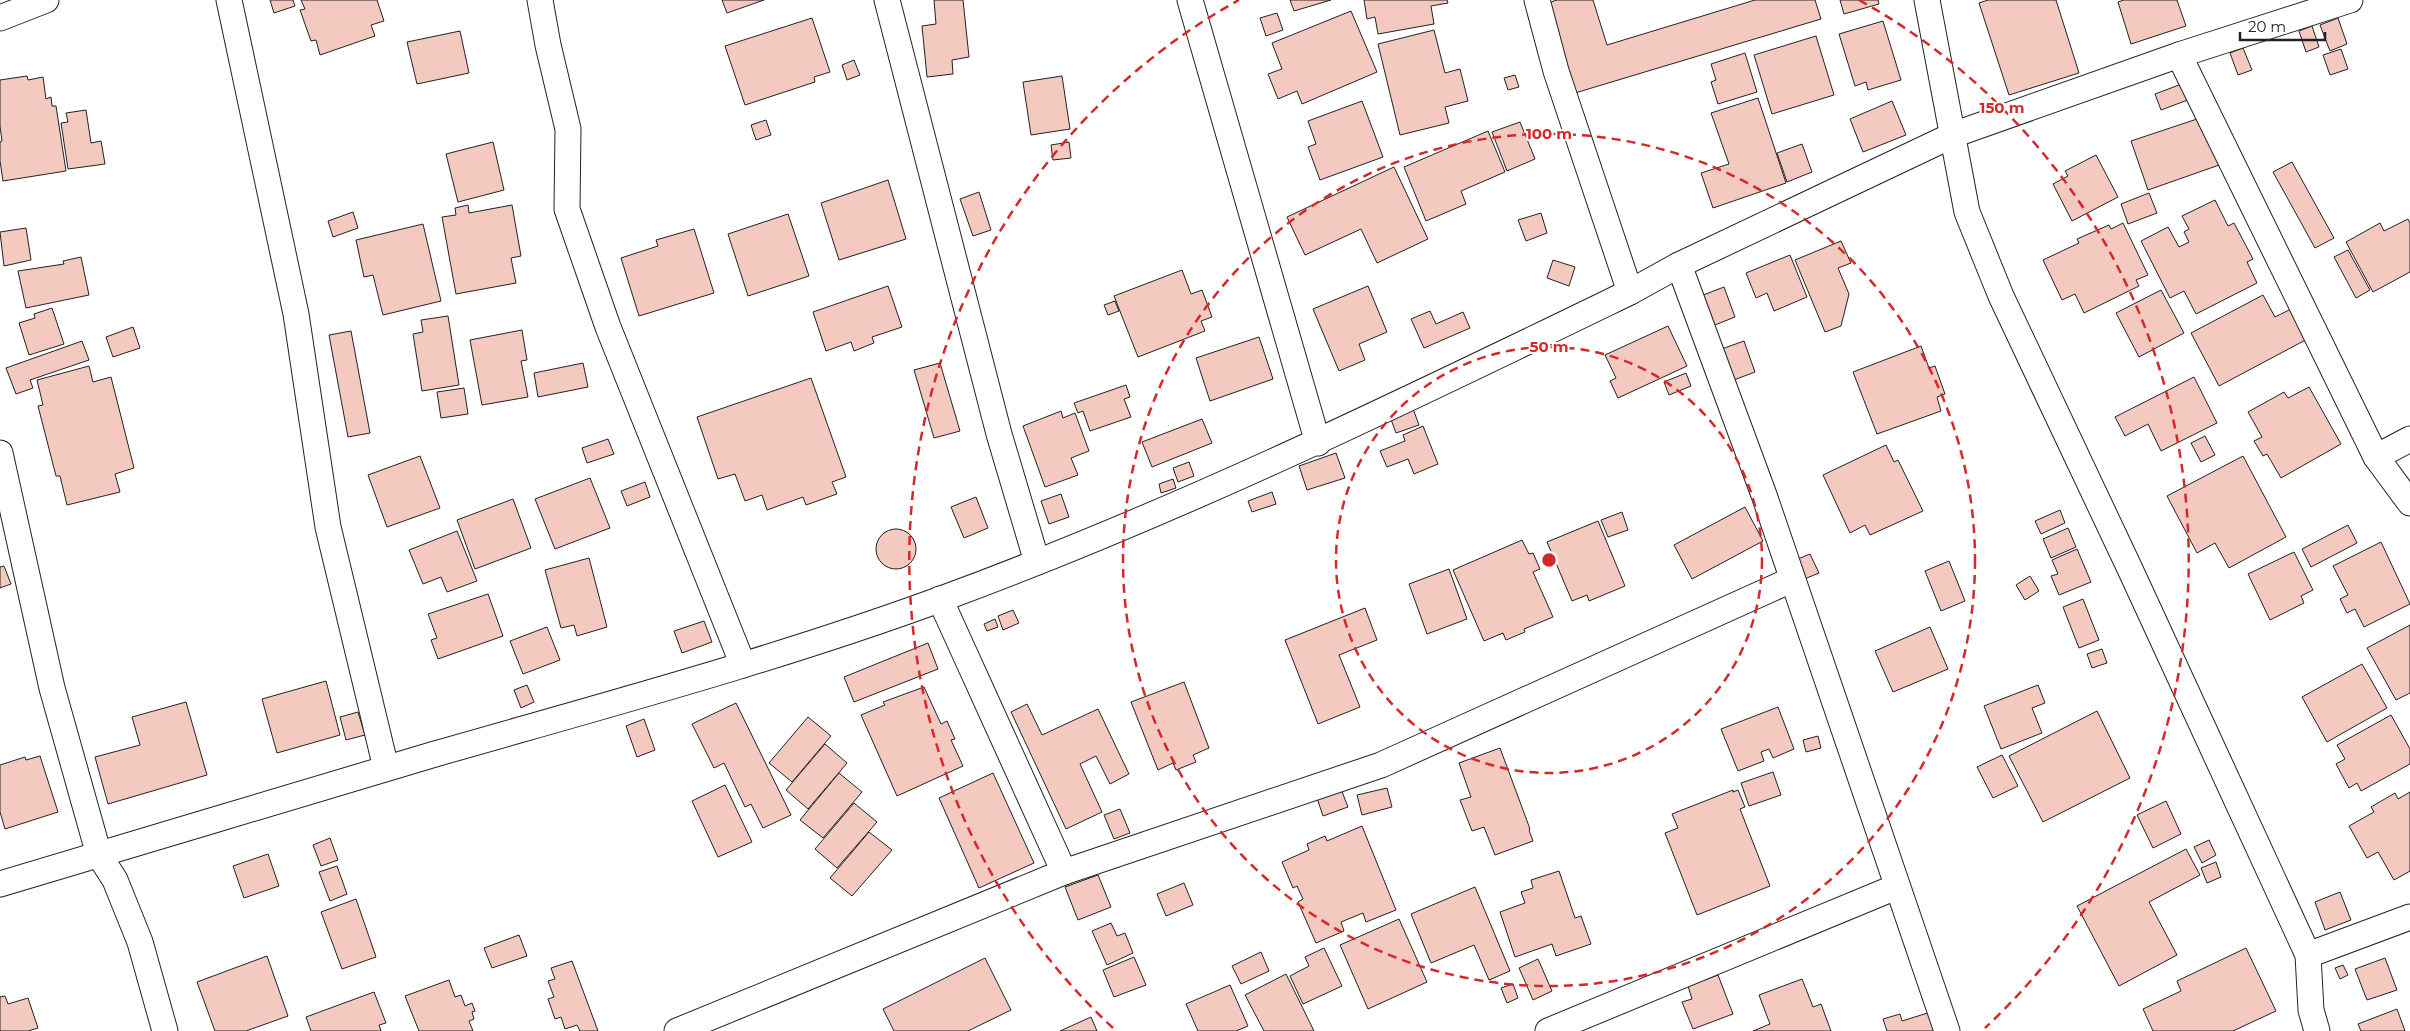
<svg xmlns="http://www.w3.org/2000/svg" width="2410" height="1031" font-family="Montserrat,sans-serif">
	<rect width="100%" height="100%" fill="#fff"/>
	<!-- building -->
	<g fill="#f3c9c0" stroke="#222">
		<polygon points="270,0 293,0 295,6 274,13"/>
		<polygon points="301,0 377,0 384,21 371,25 375,36 320,55 316,40 311,41 300,10 305,9"/>
		<polygon points="722,0 764,0 727,13"/>
		<polygon points="934,0 963,0 969,57 952,60 953,74 927,77 922,26 936,24"/>
		<polygon points="1290,0 1331,0 1294,11"/>
		<polygon points="1364,0 1447,0 1448,3 1431,6 1434,24 1378,34 1375,17 1367,19"/>
		<polygon points="1557,0 1593,0 1607,45 1755,0 1815,0 1821,19 1575,93 1548,3"/>
		<polygon points="1840,0 1878,0 1879,4 1844,14"/>
		<polygon points="1988,0 2056,0 2079,73 2009,95 1979,3"/>
		<polygon points="2124,0 2177,0 2186,26 2131,44 2118,2"/>
		<polygon points="1351,11 1377,72 1302,104 1297,91 1278,99 1268,74 1282,69 1272,43"/>
		<polygon points="1277,13 1283,30 1266,36 1260,18"/>
		<polygon points="812,18 830,72 814,77 815,82 745,105 725,46"/>
		<polygon points="2338,18 2347,44 2330,51 2320,25"/>
		<polygon points="1883,21 1901,80 1868,90 1866,82 1855,86 1839,34"/>
		<polygon points="2312,26 2319,47 2306,52 2299,31"/>
		<polygon points="1434,30 1445,73 1460,69 1468,101 1445,107 1449,123 1400,135 1378,44"/>
		<polygon points="460,31 469,73 417,84 407,42"/>
		<polygon points="1816,36 1834,95 1772,114 1754,55"/>
		<polygon points="2243,48 2252,70 2238,75 2230,53"/>
		<polygon points="2341,49 2348,69 2330,75 2323,55"/>
		<polygon points="1745,53 1757,92 1718,104 1711,82 1716,80 1711,64"/>
		<polygon points="854,60 860,75 847,80 842,65"/>
		<polygon points="1515,75 1519,87 1508,90 1504,78"/>
		<polygon points="27,76 28,80 43,77 46,99 51,97 52,106 56,106 66,171 3,181 0,161 0,142 2,141 0,126 0,80"/>
		<polygon points="1062,76 1070,129 1031,135 1023,82"/>
		<polygon points="2187,82 2193,98 2161,110 2155,94"/>
		<polygon points="1758,98 1786,183 1713,208 1701,173 1729,164 1711,113"/>
		<polygon points="1362,101 1383,157 1320,180 1308,147 1316,144 1308,121"/>
		<polygon points="1892,101 1906,135 1863,152 1850,119"/>
		<polygon points="86,110 91,143 101,141 105,164 68,169 61,123 68,122 66,113"/>
		<polygon points="2206,116 2222,164 2148,190 2131,141"/>
		<polygon points="766,120 771,135 756,140 751,125"/>
		<polygon points="1520,122 1535,159 1507,171 1492,132"/>
		<polygon points="1488,131 1505,172 1461,191 1466,204 1426,221 1404,167"/>
		<polygon points="493,142 504,190 458,202 446,154"/>
		<polygon points="1069,142 1071,158 1053,160 1051,145"/>
		<polygon points="1802,144 1812,172 1787,182 1777,153"/>
		<polygon points="2096,155 2118,197 2072,221 2053,184 2068,176 2065,171"/>
		<polygon points="2292,162 2334,238 2315,248 2273,172"/>
		<polygon points="1394,167 1428,239 1377,263 1361,229 1305,255 1287,217"/>
		<polygon points="888,180 906,239 839,260 821,203"/>
		<polygon points="979,192 991,230 973,236 960,199"/>
		<polygon points="2149,193 2157,213 2128,224 2121,204"/>
		<polygon points="2215,200 2228,226 2234,223 2253,259 2247,262 2257,283 2196,314 2184,291 2170,298 2141,241 2168,227 2179,247 2189,242 2184,232 2189,229 2182,216"/>
		<polygon points="468,205 469,213 512,205 521,256 511,258 516,283 456,294 442,217 456,215 455,208"/>
		<polygon points="353,212 358,228 333,237 328,221"/>
		<polygon points="1541,213 1547,233 1526,241 1518,220"/>
		<polygon points="788,214 809,276 748,296 728,234"/>
		<polygon points="2408,219 2410,223 2410,272 2373,292 2346,242 2380,223 2384,231"/>
		<polygon points="2123,223 2148,275 2136,280 2139,286 2084,313 2075,294 2062,300 2043,260 2079,243 2077,239 2109,225 2111,229"/>
		<polygon points="423,224 441,301 383,315 373,275 364,277 356,240"/>
		<polygon points="26,228 31,260 4,266 0,232"/>
		<polygon points="694,229 714,293 639,316 621,258 658,246 656,240"/>
		<polygon points="1841,241 1851,263 1838,268 1849,294 1841,326 1825,332 1795,260"/>
		<polygon points="2348,250 2370,290 2356,298 2334,257"/>
		<polygon points="1790,255 1807,297 1774,311 1767,293 1756,298 1746,273"/>
		<polygon points="81,257 89,295 26,308 18,271 64,264 63,261"/>
		<polygon points="1553,260 1575,267 1569,286 1547,278"/>
		<polygon points="1182,270 1191,294 1202,290 1212,317 1201,321 1205,331 1138,357 1114,296"/>
		<polygon points="888,286 902,327 872,337 874,343 854,351 851,342 826,351 813,312"/>
		<polygon points="1368,286 1387,332 1359,344 1365,360 1339,371 1313,309"/>
		<polygon points="1724,287 1735,317 1710,327 1698,297"/>
		<polygon points="2161,290 2184,333 2139,357 2116,313"/>
		<polygon points="2263,295 2275,317 2297,306 2313,336 2219,386 2191,333"/>
		<polygon points="1115,301 1119,311 1108,315 1104,305"/>
		<polygon points="52,308 64,344 29,355 19,323 35,318 34,314"/>
		<polygon points="1430,311 1436,324 1463,312 1470,328 1424,348 1411,319"/>
		<polygon points="448,316 459,385 422,391 413,334 423,332 421,320"/>
		<polygon points="1668,326 1687,366 1618,398 1610,381 1616,378 1605,355"/>
		<polygon points="133,327 140,348 113,357 106,337"/>
		<polygon points="522,330 527,360 521,361 528,397 482,405 470,340"/>
		<polygon points="351,331 370,433 348,437 329,335"/>
		<polygon points="1259,337 1273,379 1210,401 1196,358"/>
		<polygon points="82,341 89,360 30,380 33,388 16,394 6,368"/>
		<polygon points="1744,341 1755,372 1731,381 1719,350"/>
		<polygon points="1921,346 1929,368 1935,366 1945,394 1937,397 1941,411 1877,434 1853,372"/>
		<polygon points="583,363 588,387 538,397 534,373"/>
		<polygon points="940,363 960,431 934,438 914,370"/>
		<polygon points="89,366 93,382 111,377 134,468 115,474 120,492 67,505 60,476 56,476 38,406 43,405 37,380"/>
		<polygon points="1686,373 1691,386 1669,395 1664,382"/>
		<polygon points="2194,377 2217,423 2161,451 2148,424 2125,436 2115,417"/>
		<polygon points="811,378 846,477 832,482 837,494 806,505 803,497 767,510 762,495 745,501 735,474 718,479 697,417"/>
		<polygon points="1126,385 1130,397 1124,399 1131,417 1090,431 1083,411 1078,413 1074,403"/>
		<polygon points="2309,387 2341,444 2281,478 2267,454 2263,456 2254,441 2262,437 2248,412 2284,392 2288,398"/>
		<polygon points="464,388 468,414 441,418 437,392"/>
		<polygon points="1412,406 1419,425 1396,433 1389,414"/>
		<polygon points="1061,411 1063,418 1075,413 1089,451 1071,458 1078,475 1045,487 1023,426"/>
		<polygon points="1202,419 1212,443 1152,467 1142,442"/>
		<polygon points="1423,426 1438,464 1414,474 1408,459 1387,467 1380,451 1405,441 1403,435"/>
		<polygon points="2205,436 2215,455 2201,462 2191,443"/>
		<polygon points="608,439 614,454 587,463 582,448"/>
		<polygon points="1886,445 1894,462 1898,460 1923,511 1870,535 1865,525 1850,533 1823,475"/>
		<polygon points="1336,453 1345,478 1307,490 1299,466"/>
		<polygon points="420,456 440,508 387,527 368,475"/>
		<polygon points="2243,456 2286,537 2229,568 2215,543 2197,553 2167,496"/>
		<polygon points="1189,462 1194,476 1178,482 1173,468"/>
		<polygon points="590,478 610,528 555,549 535,499"/>
		<polygon points="1173,479 1176,488 1161,493 1159,484"/>
		<polygon points="645,482 650,497 627,506 621,491"/>
		<polygon points="1272,492 1276,504 1252,512 1248,501"/>
		<polygon points="1061,494 1069,517 1049,524 1041,501"/>
		<polygon points="976,497 988,528 964,538 951,507"/>
		<polygon points="513,499 531,548 475,569 457,520"/>
		<polygon points="1745,507 1763,541 1692,579 1674,545"/>
		<polygon points="2060,510 2065,523 2041,534 2035,521"/>
		<polygon points="1622,512 1628,530 1608,537 1601,520"/>
		<polygon points="1598,521 1625,586 1589,601 1587,595 1572,601 1547,542"/>
		<polygon points="2348,525 2357,543 2311,567 2302,549"/>
		<polygon points="2068,528 2076,547 2051,558 2043,539"/>
		<circle cx="896" cy="549" r="20"/>
		<polygon points="457,531 477,581 447,592 441,577 423,584 409,550"/>
		<polygon points="1522,540 1529,554 1533,553 1540,569 1533,572 1553,617 1524,629 1525,632 1506,640 1503,633 1484,641 1453,570"/>
		<polygon points="2381,542 2410,604 2364,627 2355,609 2347,613 2340,599 2348,595 2333,566"/>
		<polygon points="2077,549 2091,582 2059,595 2051,576 2058,574 2052,560"/>
		<polygon points="2294,552 2313,590 2301,596 2304,603 2270,620 2248,574"/>
		<polygon points="1810,554 1819,573 1802,580 1793,561"/>
		<polygon points="589,558 607,627 577,636 574,625 561,628 545,570"/>
		<polygon points="1949,561 1965,601 1941,611 1925,571"/>
		<polygon points="4,566 11,584 0,588 0,567"/>
		<polygon points="1449,569 1467,619 1427,634 1409,584"/>
		<polygon points="2030,576 2039,591 2025,600 2016,585"/>
		<polygon points="488,594 503,636 438,659 431,640 437,638 428,614"/>
		<polygon points="2083,599 2099,640 2079,648 2063,607"/>
		<polygon points="1365,608 1377,640 1339,655 1360,707 1318,724 1285,640"/>
		<polygon points="1013,610 1019,623 1003,630 998,616"/>
		<polygon points="995,619 998,627 987,631 984,624"/>
		<polygon points="704,621 712,642 682,653 674,631"/>
		<polygon points="2410,625 2410,693 2396,700 2367,648"/>
		<polygon points="547,627 560,660 523,674 510,641"/>
		<polygon points="1930,627 1948,669 1893,692 1875,651"/>
		<polygon points="928,643 938,669 854,702 844,677"/>
		<polygon points="2102,649 2107,663 2092,668 2087,654"/>
		<polygon points="2362,664 2387,708 2327,742 2302,697"/>
		<polygon points="326,681 340,735 277,753 262,699"/>
		<polygon points="1184,682 1209,748 1193,755 1196,762 1176,770 1173,763 1158,770 1131,702"/>
		<polygon points="527,685 534,702 521,708 514,690"/>
		<polygon points="2038,685 2045,703 2032,708 2042,733 2001,749 1984,706"/>
		<polygon points="924,687 941,724 947,721 955,739 951,740 963,766 897,796 861,715 885,705 883,702"/>
		<polygon points="186,702 207,775 108,804 95,757 140,745 132,717"/>
		<polygon points="736,703 791,815 763,828 751,804 745,807 724,763 714,768 692,724"/>
		<polygon points="1027,704 1042,735 1098,709 1129,774 1110,784 1096,756 1080,764 1102,812 1066,829 1011,712"/>
		<polygon points="1778,707 1794,749 1773,758 1769,749 1761,752 1764,761 1738,771 1721,729"/>
		<polygon points="2097,711 2130,778 2043,822 2009,756"/>
		<polygon points="358,712 365,735 346,740 340,717"/>
		<polygon points="2391,715 2410,749 2410,764 2361,791 2357,783 2349,788 2336,764 2345,759 2337,745"/>
		<polygon points="808,717 831,736 792,782 769,763"/>
		<polygon points="644,719 655,750 637,757 626,726"/>
		<polygon points="1818,736 1821,748 1806,752 1803,740"/>
		<polygon points="825,744 847,763 808,809 786,790"/>
		<polygon points="1500,748 1530,829 1529,830 1533,841 1495,855 1484,827 1472,831 1460,800 1471,797 1459,763"/>
		<polygon points="2002,755 2018,786 1993,798 1977,767"/>
		<polygon points="40,756 58,812 5,829 0,812 0,765 25,757 26,760"/>
		<polygon points="1773,772 1781,795 1749,806 1741,783"/>
		<polygon points="839,773 862,792 823,838 800,820"/>
		<polygon points="993,773 1034,863 979,888 939,798"/>
		<polygon points="725,785 752,842 718,857 692,801"/>
		<polygon points="1387,788 1392,807 1362,815 1357,795"/>
		<polygon points="1341,789 1348,807 1323,816 1317,798"/>
		<polygon points="1733,790 1733,792 1738,790 1745,807 1740,809 1770,886 1697,915 1665,833 1678,828 1672,814"/>
		<polygon points="2410,792 2410,871 2394,880 2378,852 2367,858 2349,826 2374,812 2371,807 2395,793 2398,799"/>
		<polygon points="2166,801 2181,834 2153,848 2137,815"/>
		<polygon points="854,803 877,822 837,868 815,849"/>
		<polygon points="1120,809 1130,833 1114,839 1104,815"/>
		<polygon points="1362,826 1396,910 1366,922 1363,913 1341,922 1344,931 1316,943 1298,902 1303,899 1297,886 1293,888 1282,862 1309,850 1307,844 1325,836 1327,841"/>
		<polygon points="869,832 892,850 852,896 830,878"/>
		<polygon points="330,838 338,860 321,866 313,845"/>
		<polygon points="2209,840 2216,855 2202,863 2194,847"/>
		<polygon points="2186,849 2200,875 2149,902 2177,955 2119,986 2077,906"/>
		<polygon points="268,854 279,886 244,898 233,866"/>
		<polygon points="2216,862 2221,877 2207,883 2201,868"/>
		<polygon points="337,866 347,894 330,901 319,872"/>
		<polygon points="1559,871 1575,918 1581,916 1591,944 1556,956 1552,944 1515,957 1500,912 1525,903 1521,892 1533,888 1531,880"/>
		<polygon points="1098,875 1111,907 1078,920 1065,887"/>
		<polygon points="1184,883 1193,905 1166,916 1157,894"/>
		<polygon points="1475,887 1510,971 1489,980 1474,945 1431,963 1411,914"/>
		<polygon points="2340,892 2351,920 2325,930 2315,902"/>
		<polygon points="356,899 376,957 342,969 321,912"/>
		<polygon points="1399,919 1427,982 1368,1009 1340,945"/>
		<polygon points="1111,923 1117,936 1125,933 1133,953 1107,965 1092,931"/>
		<polygon points="519,935 527,956 492,968 484,948"/>
		<polygon points="1324,948 1342,986 1303,1004 1290,976 1309,966 1305,957"/>
		<polygon points="2246,948 2276,1011 2233,1031 2153,1031 2143,1009 2181,991 2177,981"/>
		<polygon points="1261,952 1269,971 1241,984 1232,966"/>
		<polygon points="267,956 288,1016 246,1031 215,1031 197,982"/>
		<polygon points="1134,957 1146,985 1114,997 1103,970"/>
		<polygon points="985,958 1011,1010 968,1031 894,1031 883,1009"/>
		<polygon points="2385,958 2397,990 2367,1000 2355,969"/>
		<polygon points="1538,959 1552,991 1533,1000 1519,968"/>
		<polygon points="572,961 598,1031 580,1031 577,1025 565,1029 561,1017 555,1019 548,999 554,997 548,981 555,979 551,968"/>
		<polygon points="2343,965 2348,975 2340,979 2335,968"/>
		<polygon points="1286,974 1314,1031 1264,1031 1245,995"/>
		<polygon points="1718,975 1733,1014 1693,1029 1682,1002 1692,999 1688,986"/>
		<polygon points="1802,979 1813,1007 1821,1004 1831,1031 1753,1031 1770,1024 1759,995"/>
		<polygon points="449,980 455,997 461,995 465,1006 472,1003 475,1011 472,1012 474,1019 469,1021 473,1031 419,1031 405,996"/>
		<polygon points="1513,984 1518,998 1507,1003 1501,988"/>
		<polygon points="1230,985 1248,1026 1236,1031 1198,1031 1186,1004"/>
		<polygon points="374,992 386,1023 379,1025 381,1031 311,1031 306,1017"/>
		<polygon points="5,996 8,1004 28,998 38,1028 28,1031 0,1031 0,997"/>
		<polygon points="2397,1009 2405,1031 2361,1031 2358,1024"/>
		<polygon points="1934,1011 1939,1031 1887,1031 1883,1019 1900,1014 1902,1021"/>
		<polygon points="1091,1017 1097,1031 1060,1031"/>
	</g>
	<g fill="none" stroke-linecap="round" stroke-linejoin="round">
		<!-- minor casing -->
		<g stroke="#222" stroke-width="27">
			<g id="minor">
				<polyline points="229,0 296,314 328,527 386,768"/>
				<polyline points="540,0 548,45 568,129 567,209 608,327 743,665"/>
				<polyline points="887,0 999,434 1037,562"/>
				<polyline points="1190,0 1318,443"/>
				<polyline points="1537,0 1556,71 1630,292"/>
				<polyline points="1927,0 1967,212 2001,296 2130,569 2308,955 2311,1010 2317,1031"/>
				<polyline points="0,18 46,0"/>
				<polyline points="2179,55 2376,457 2410,503"/>
				<polyline points="1679,265 1764,495 1947,1031"/>
				<polyline points="0,453 52,688 99,855 115,880 140,942 165,1031"/>
				<polyline points="2376,457 2410,439"/>
				<polyline points="940,599 1064,872"/>
				<path d="M 0,884 C 145,842 290,796 435,754 C 606,705 778,659 944,598 C 1180,511 1405,401 1630,292 L 1679,265 L 1953,135 L 2179,55 L 2350,0"/>
				<polyline points="2308,955 2410,917"/>
				<polyline points="677,1031 1064,872 1381,765 1791,580"/>
				<polyline points="1548,1031 1896,887"/>
			</g>
		</g>
		<!-- minor -->
		<use href="#minor" stroke="#fff" stroke-width="25"/>
	</g>
	<!-- distance rings -->
	<g fill="none" stroke="#d62828" stroke-width="2.5" stroke-dasharray="9 6">
		<circle cx="1549" cy="560" r="213"/>
		<circle cx="1549" cy="560" r="426"/>
		<path d="M1113 1028A640 640 0 0 1 1239 0M1859 0A640 640 0 0 1 1985 1028"/>
	</g>
	<circle cx="1549" cy="560" r="8" fill="#d62828" stroke="#fff" stroke-width="2.5"/>
	<g font-size="15" text-anchor="middle" font-weight="bold" fill="#d62828" stroke="#fff" stroke-width="4" stroke-linejoin="round" paint-order="stroke">
		<text x="2002" y="113">150 m</text>
		<text x="1549" y="139">100 m</text>
		<text x="1549" y="352">50 m</text>
	</g>
	<!-- scale -->
	<path d="M2240 32v8h85v-8" fill="none" stroke="#222222" stroke-width="2.5"/>
	<text x="2248" y="32" font-size="15" fill="#222222" stroke="#ffffff" stroke-width="4" paint-order="stroke">20 m</text>
</svg>
